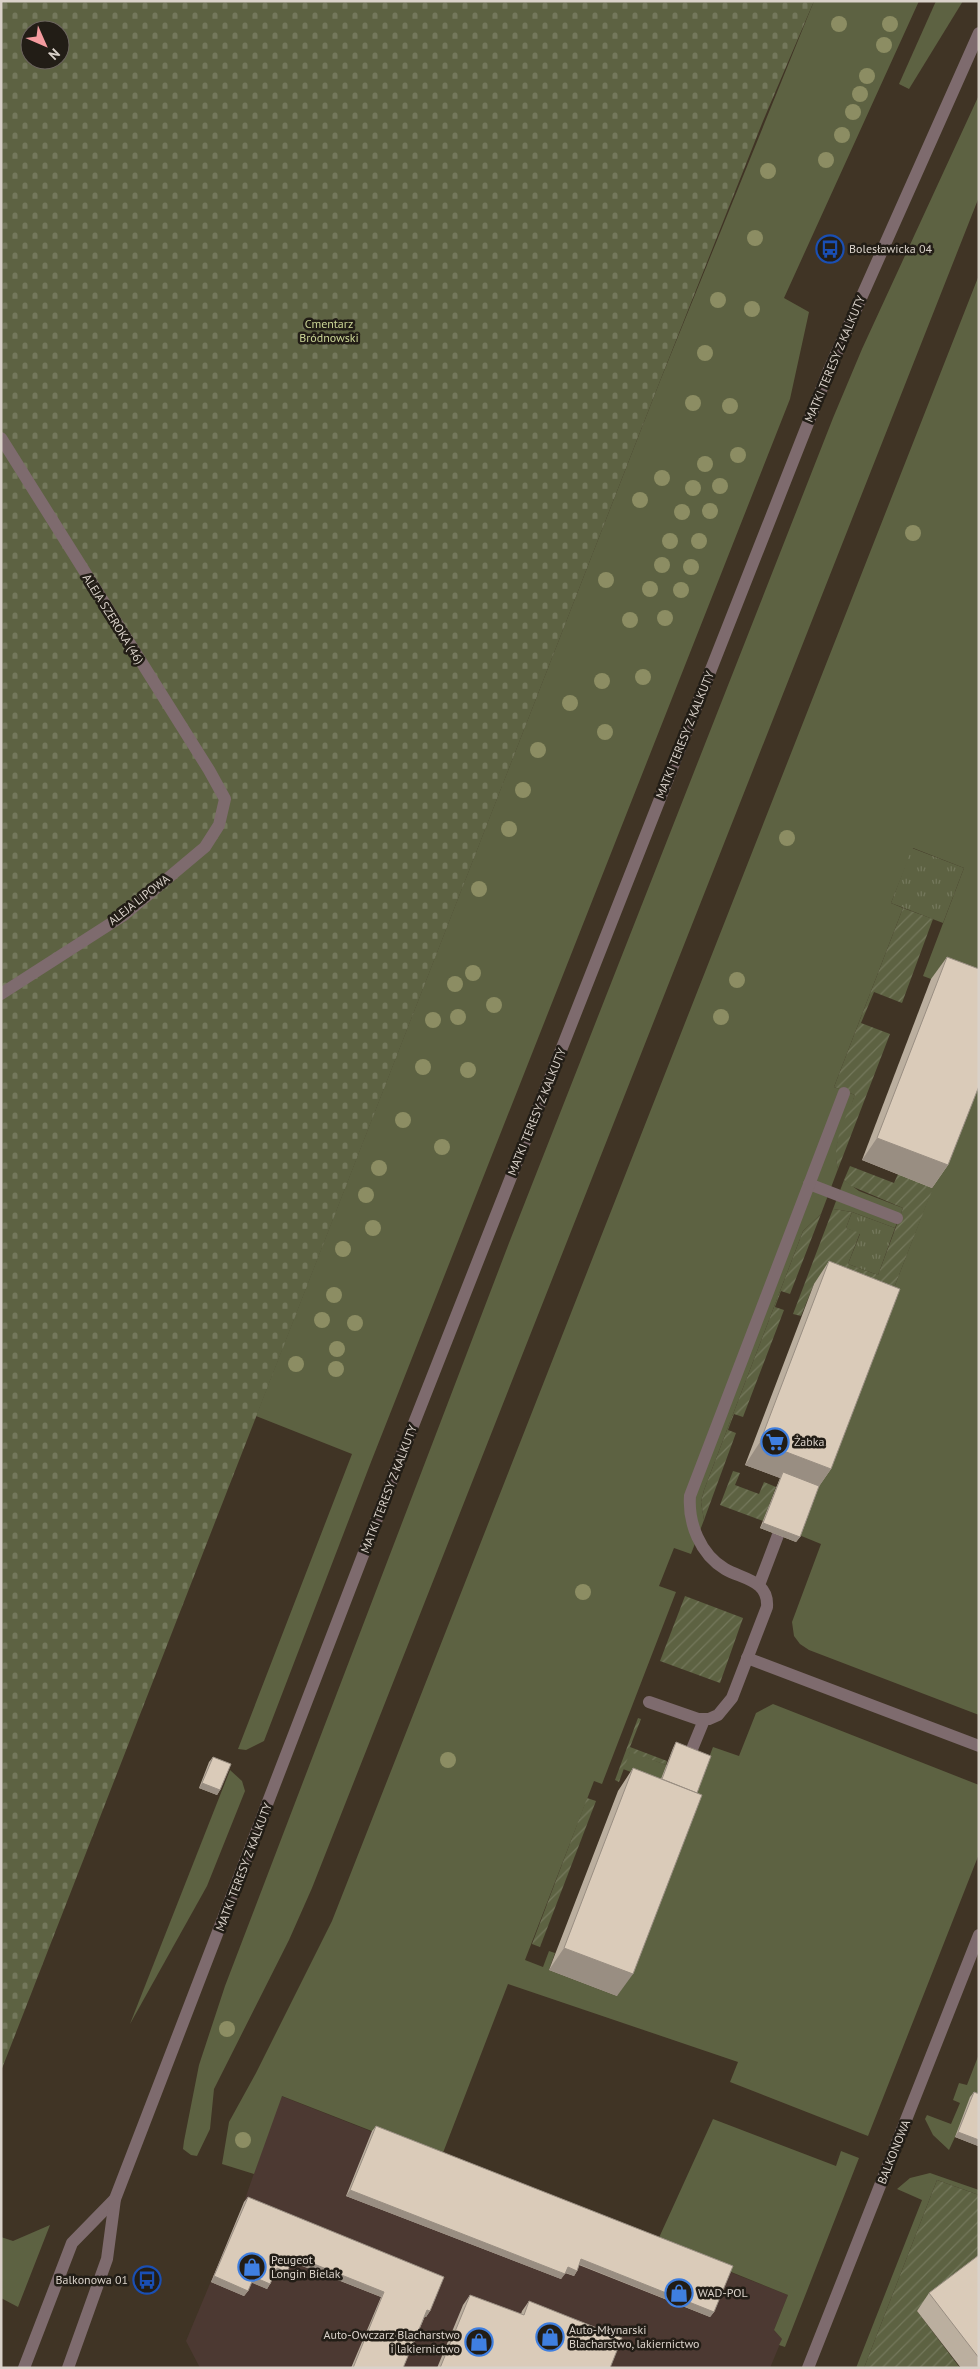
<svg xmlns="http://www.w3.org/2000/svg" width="980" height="2369" font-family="'PT Sans',sans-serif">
	<defs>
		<pattern id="cemetery-stones" width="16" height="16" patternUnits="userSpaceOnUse" patternTransform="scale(1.25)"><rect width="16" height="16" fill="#5d6242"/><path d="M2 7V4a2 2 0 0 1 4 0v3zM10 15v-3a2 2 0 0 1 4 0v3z" fill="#74785c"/></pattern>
		<pattern id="park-tufts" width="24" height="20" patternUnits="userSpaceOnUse" patternTransform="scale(1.25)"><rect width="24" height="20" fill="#5d6242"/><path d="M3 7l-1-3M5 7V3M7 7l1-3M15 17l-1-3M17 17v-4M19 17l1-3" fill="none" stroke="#74785c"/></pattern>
		<pattern id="garden-furrows" width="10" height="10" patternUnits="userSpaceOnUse" patternTransform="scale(1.25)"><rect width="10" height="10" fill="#5d6242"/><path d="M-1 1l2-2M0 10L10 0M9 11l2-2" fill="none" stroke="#74785c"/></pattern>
	</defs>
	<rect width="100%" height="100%" fill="#403425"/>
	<!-- commercial -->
	<polygon fill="#4c3932" points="281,2096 788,2295 774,2330 782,2339 770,2368 200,2368 186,2341 244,2202"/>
	<!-- grass -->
	<g fill="#5d6242">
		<polygon points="814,1 919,1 784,298 809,312 790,399 371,1462 264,1741 246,1750 238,1749 352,1454 256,1416 660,381"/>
		<polygon points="936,1 963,1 909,89 899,84"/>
		<polygon points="979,95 979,197 312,1888 289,1940 214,2089 210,2129 197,2156 191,2155 183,2149 184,2141 199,2065 225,1986 509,1243 833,418 862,349"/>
		<polygon points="979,275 979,997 923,976 964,868 913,848 891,903 903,908 834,1087 855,1095 837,1144 836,1160 838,1169 821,1214 803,1231 704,1490 701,1502 704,1520 691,1554 674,1548 659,1586 676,1592 602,1784 594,1781 525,1960 543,1967 549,1951 555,1953 549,1970 617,1996 647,1778 623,1769 630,1751 666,1765 693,1799 713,1747 739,1756 756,1713 773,1704 979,1785 979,1854 868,2136 730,2082 738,2062 508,1984 441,2158 282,2096 254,2174 222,2164 229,2122 256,2073 332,1921"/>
		<polygon points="979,1067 979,1715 809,1650 800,1644 794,1636 792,1622 821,1544 799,1535"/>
		<polygon points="844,1180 859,1191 903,1208 895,1228 852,1212 833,1209"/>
		<polygon points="230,1770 242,1781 245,1791 207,1886 130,2024"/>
		<polygon points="979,2054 979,2101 955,2137 949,2150 933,2135 925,2119 927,2115 951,2124 960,2103 953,2100 959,2083 967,2085"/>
		<polygon points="713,2119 836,2166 841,2151 859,2158 785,2347 779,2345 782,2339 774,2330 788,2295 657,2242"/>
		<polygon points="930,2173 979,2190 979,2195 937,2180 864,2368 856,2368 922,2200 897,2189 910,2178"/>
		<polygon points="50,2225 18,2307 1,2298 1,2237 13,2241"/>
	</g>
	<!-- cemetery -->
	<path fill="url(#cemetery-stones)" fill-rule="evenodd" d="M 1,1 L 814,1 L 763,121 L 660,381 L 1,2071 ZM 30,30 L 60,30 L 60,60 L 30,60 Z"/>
	<!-- park -->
	<g fill="url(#park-tufts)">
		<polygon points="912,848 964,868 943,923 891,903"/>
		<polygon points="852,1212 895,1228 878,1275 848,1264 860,1234 846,1228"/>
	</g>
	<!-- garden -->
	<g fill="url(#garden-furrows)">
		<path d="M 903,908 L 933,919 L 902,1003 L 874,992 L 861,1023 L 890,1034 L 838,1169 C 830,1145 846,1118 855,1095 L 834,1087 Z"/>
		<polygon points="850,1166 894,1183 898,1174 933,1188 885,1311 814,1284 801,1316 793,1314 833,1209 852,1212 846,1228 860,1233 848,1264 878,1275 903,1208 851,1186 844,1180"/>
		<polygon points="821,1214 790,1294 781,1291 775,1307 784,1310 743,1417 734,1414 728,1430 736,1433 704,1520 701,1502 704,1490 803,1231"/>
		<polygon points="733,1471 740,1473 735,1485 759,1494 764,1482 776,1487 763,1521 720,1505"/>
		<polygon points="685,1596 743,1618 720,1683 660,1661"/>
		<polygon points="638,1718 641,1719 630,1747 667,1761 666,1765 630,1752 619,1782 615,1780"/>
		<polygon points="587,1798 596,1801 540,1947 532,1944"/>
		<polygon points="937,2180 979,2195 979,2264 917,2311 960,2368 864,2368"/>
	</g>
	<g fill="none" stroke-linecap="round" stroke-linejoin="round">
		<!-- minor -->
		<g stroke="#7e6b6e" stroke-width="12">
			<polyline points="1,438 209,770 225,799 219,825 205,847 124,915 1,994"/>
			<polyline points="809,1184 897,1218"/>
			<polyline points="759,1585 778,1535"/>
			<polyline points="747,1658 979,1746"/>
			<path d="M 649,1702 L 698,1719 L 709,1719 L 718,1715 L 732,1698 L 767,1607 C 769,1580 742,1579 725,1569 C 700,1554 688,1523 690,1496 L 844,1093"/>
			<polyline points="690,1754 704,1720"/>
			<polyline points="24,2368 72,2243 115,2199"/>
			<polyline points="68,2368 107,2259 115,2199 405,1446 829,370 979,33"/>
			<polyline points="808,2368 979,1935"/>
		</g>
	</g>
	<!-- trees -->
	<g fill="#8c8d63">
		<circle cx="839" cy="24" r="8"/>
		<circle cx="890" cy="24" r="8"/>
		<circle cx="884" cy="45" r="8"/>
		<circle cx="867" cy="76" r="8"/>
		<circle cx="860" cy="94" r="8"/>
		<circle cx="853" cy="112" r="8"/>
		<circle cx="842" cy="135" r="8"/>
		<circle cx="826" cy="160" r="8"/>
		<circle cx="768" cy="171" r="8"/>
		<circle cx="755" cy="238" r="8"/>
		<circle cx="718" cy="300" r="8"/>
		<circle cx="752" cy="309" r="8"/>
		<circle cx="705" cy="353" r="8"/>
		<circle cx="693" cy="403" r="8"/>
		<circle cx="730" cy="406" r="8"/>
		<circle cx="738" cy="455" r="8"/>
		<circle cx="705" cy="464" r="8"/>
		<circle cx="662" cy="478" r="8"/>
		<circle cx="720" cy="486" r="8"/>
		<circle cx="693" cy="488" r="8"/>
		<circle cx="640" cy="500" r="8"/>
		<circle cx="710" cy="511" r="8"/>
		<circle cx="682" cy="512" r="8"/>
		<circle cx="913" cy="533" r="8"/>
		<circle cx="670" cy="541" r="8"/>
		<circle cx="699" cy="541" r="8"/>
		<circle cx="662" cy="565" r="8"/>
		<circle cx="691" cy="567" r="8"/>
		<circle cx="606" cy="580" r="8"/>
		<circle cx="650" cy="589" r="8"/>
		<circle cx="681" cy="590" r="8"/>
		<circle cx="665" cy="618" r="8"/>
		<circle cx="630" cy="620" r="8"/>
		<circle cx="643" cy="677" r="8"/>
		<circle cx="602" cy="681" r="8"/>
		<circle cx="570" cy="703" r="8"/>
		<circle cx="605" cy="732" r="8"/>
		<circle cx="538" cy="750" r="8"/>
		<circle cx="523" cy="790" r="8"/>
		<circle cx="509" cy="829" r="8"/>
		<circle cx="787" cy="838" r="8"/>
		<circle cx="479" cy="889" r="8"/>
		<circle cx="473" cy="973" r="8"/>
		<circle cx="737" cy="980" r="8"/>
		<circle cx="455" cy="984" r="8"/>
		<circle cx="494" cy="1005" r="8"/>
		<circle cx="458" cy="1017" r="8"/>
		<circle cx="721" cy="1017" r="8"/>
		<circle cx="433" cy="1020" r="8"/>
		<circle cx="423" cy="1067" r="8"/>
		<circle cx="468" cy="1070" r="8"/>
		<circle cx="403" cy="1120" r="8"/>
		<circle cx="442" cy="1147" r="8"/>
		<circle cx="379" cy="1168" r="8"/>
		<circle cx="366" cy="1195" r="8"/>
		<circle cx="373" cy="1228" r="8"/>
		<circle cx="343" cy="1249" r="8"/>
		<circle cx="334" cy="1295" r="8"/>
		<circle cx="322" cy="1320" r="8"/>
		<circle cx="355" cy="1323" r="8"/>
		<circle cx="337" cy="1349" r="8"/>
		<circle cx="296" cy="1364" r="8"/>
		<circle cx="336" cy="1369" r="8"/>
		<circle cx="583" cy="1592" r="8"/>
		<circle cx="448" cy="1760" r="8"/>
		<circle cx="227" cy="2029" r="8"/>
		<circle cx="243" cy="2140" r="8"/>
	</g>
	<!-- wall -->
	<g fill="#bbaf9f">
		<polygon points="947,957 948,1165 932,1188 862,1160 931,979"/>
		<polygon points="829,1261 831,1469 819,1486 800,1537 796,1542 760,1528 780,1478 745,1465 814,1284"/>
		<polygon points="676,1742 617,1996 549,1970 618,1791 633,1768 661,1779 673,1748"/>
		<polygon points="213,1757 220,1790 217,1795 199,1788 209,1762"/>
		<polygon points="974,2092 978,2146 955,2137 970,2097"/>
		<polygon points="376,2126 714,2312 710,2317 579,2265 577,2271 574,2276 565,2273 561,2279 346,2196 372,2131"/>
		<polygon points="248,2197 430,2311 426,2317 425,2316 403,2368 351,2368 381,2297 292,2262 287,2272 284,2277 275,2273 270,2284 267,2289 251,2282 248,2291 244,2296 211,2282 244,2202"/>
		<polygon points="979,2255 979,2368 961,2368 917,2311 929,2293"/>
		<polygon points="470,2295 521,2314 522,2311 529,2301 610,2368 437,2368 463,2305"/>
	</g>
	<!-- shaded-wall -->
	<g fill="#998e82">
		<polygon points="877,1138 948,1165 932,1188 862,1160"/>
		<polygon points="760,1442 831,1469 816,1491 783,1472 780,1478 745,1465"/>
		<polygon points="763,1523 800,1537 796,1542 760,1528"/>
		<polygon points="202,1783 220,1790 217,1795 199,1788"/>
		<polygon points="564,1948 633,1974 617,1996 549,1970"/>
		<polygon points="958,2132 979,2140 979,2145 978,2146 955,2137"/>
		<polygon points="350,2190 565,2274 561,2279 346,2196"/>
		<polygon points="294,2256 384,2292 381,2297 291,2261"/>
		<polygon points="581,2259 714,2312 710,2317 578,2264"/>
		<polygon points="568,2267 577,2271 574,2276 564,2272"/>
		<polygon points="277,2268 287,2272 284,2277 273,2273"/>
		<polygon points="214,2276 248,2291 244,2296 211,2282"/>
		<polygon points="254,2277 270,2284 267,2289 250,2282"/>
		<polygon points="427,2310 430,2311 426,2317 424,2316"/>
	</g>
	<!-- building -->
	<g fill="#dacbb9" stroke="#998e82">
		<polygon points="947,957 979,969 979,1086 948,1165 877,1138"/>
		<polygon points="829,1261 900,1289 831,1469 760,1442"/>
		<polygon points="783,1472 819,1486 800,1537 763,1523"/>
		<polygon points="676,1742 711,1756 697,1793 662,1779"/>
		<polygon points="213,1757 231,1764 220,1790 202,1783"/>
		<polygon points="633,1768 702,1795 633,1974 564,1948"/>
		<polygon points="974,2092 979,2094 979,2140 958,2132"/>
		<polygon points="376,2126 733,2266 714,2312 581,2259 577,2271 568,2267 565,2274 350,2190"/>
		<polygon points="248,2197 444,2277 430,2311 427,2310 403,2368 353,2368 384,2292 294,2256 287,2272 277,2268 270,2284 254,2277 248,2291 214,2276"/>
		<polygon points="979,2255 979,2358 929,2293"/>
		<polygon points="470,2295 524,2315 529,2301 622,2338 610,2368 440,2368"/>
	</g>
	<!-- icons -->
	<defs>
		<g id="bus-ring" transform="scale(1.4375)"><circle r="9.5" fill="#221d16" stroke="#1a4fb4" stroke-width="1.5"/><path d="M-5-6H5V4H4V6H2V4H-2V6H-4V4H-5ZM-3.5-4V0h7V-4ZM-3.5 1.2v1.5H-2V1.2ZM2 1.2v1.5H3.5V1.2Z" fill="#1a4fb4"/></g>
		<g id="supermarket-ring" transform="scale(1.4375)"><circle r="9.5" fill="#221d16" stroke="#3f7fe0" stroke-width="1.5"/><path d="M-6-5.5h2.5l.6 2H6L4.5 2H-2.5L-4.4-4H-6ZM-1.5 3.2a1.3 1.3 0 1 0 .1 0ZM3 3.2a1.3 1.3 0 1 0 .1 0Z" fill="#3f7fe0"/></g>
		<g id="shop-ring" transform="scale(1.4375)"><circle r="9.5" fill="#221d16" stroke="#3f7fe0" stroke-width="1.5"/><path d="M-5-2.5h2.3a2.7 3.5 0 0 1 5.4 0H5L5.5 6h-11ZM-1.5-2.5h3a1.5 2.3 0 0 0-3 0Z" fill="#3f7fe0"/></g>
	</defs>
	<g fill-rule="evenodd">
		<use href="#bus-ring" x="830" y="249"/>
		<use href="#supermarket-ring" x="775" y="1442"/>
		<use href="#shop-ring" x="252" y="2267"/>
		<use href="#bus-ring" x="147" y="2280"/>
		<use href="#shop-ring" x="679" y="2293"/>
		<use href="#shop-ring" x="550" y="2337"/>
		<use href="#shop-ring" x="479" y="2342"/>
	</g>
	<g text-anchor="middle" stroke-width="5" stroke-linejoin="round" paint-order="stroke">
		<!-- poi labels -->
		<g font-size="12" fill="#dad2ca" stroke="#221d16" text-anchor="start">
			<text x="849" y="253">Bolesławicka 04</text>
			<text x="794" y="1446">Żabka</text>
			<text x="271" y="2264">Peugeot<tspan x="271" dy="14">Longin Bielak</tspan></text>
			<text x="128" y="2284" text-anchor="end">Balkonowa 01</text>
			<text x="698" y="2297">WAD-POL</text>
			<text x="569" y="2334">Auto-Młynarski<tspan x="569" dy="14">Blacharstwo, lakiernictwo</tspan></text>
			<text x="460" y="2339" text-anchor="end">Auto-Owczarz Blacharstwo<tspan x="460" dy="14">i lakiernictwo</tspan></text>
		</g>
		<!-- park labels -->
		<g font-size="12" fill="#cbd596" stroke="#221d16">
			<text x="329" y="328">Cmentarz<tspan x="329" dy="14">Bródnowski</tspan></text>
		</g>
		<!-- street labels -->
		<g font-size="12" fill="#dad2ca" stroke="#221d16">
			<text transform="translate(835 359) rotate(-67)" y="4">MATKI TERESY Z KALKUTY</text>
			<text transform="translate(113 619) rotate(58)" y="4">ALEJA SZEROKA (46)</text>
			<text transform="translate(685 735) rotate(-68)" y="4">MATKI TERESY Z KALKUTY</text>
			<text transform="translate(139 900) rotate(-38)" y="4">ALEJA LIPOWA</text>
			<text transform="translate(537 1112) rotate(-68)" y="4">MATKI TERESY Z KALKUTY</text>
			<text transform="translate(389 1489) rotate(-69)" y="4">MATKI TERESY Z KALKUTY</text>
			<text transform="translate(244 1867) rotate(-69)" y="4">MATKI TERESY Z KALKUTY</text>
			<text transform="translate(894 2152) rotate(-68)" y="4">BALKONOWA</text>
		</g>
	</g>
	<!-- border -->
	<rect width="980" height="2369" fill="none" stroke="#dad2ca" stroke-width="5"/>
	<!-- north arrow -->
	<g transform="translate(45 45) rotate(135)"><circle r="24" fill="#221d16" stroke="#6c655e"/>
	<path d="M0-4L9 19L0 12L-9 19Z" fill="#f49b9f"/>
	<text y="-8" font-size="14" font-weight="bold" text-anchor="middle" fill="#dad2ca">N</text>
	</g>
</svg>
